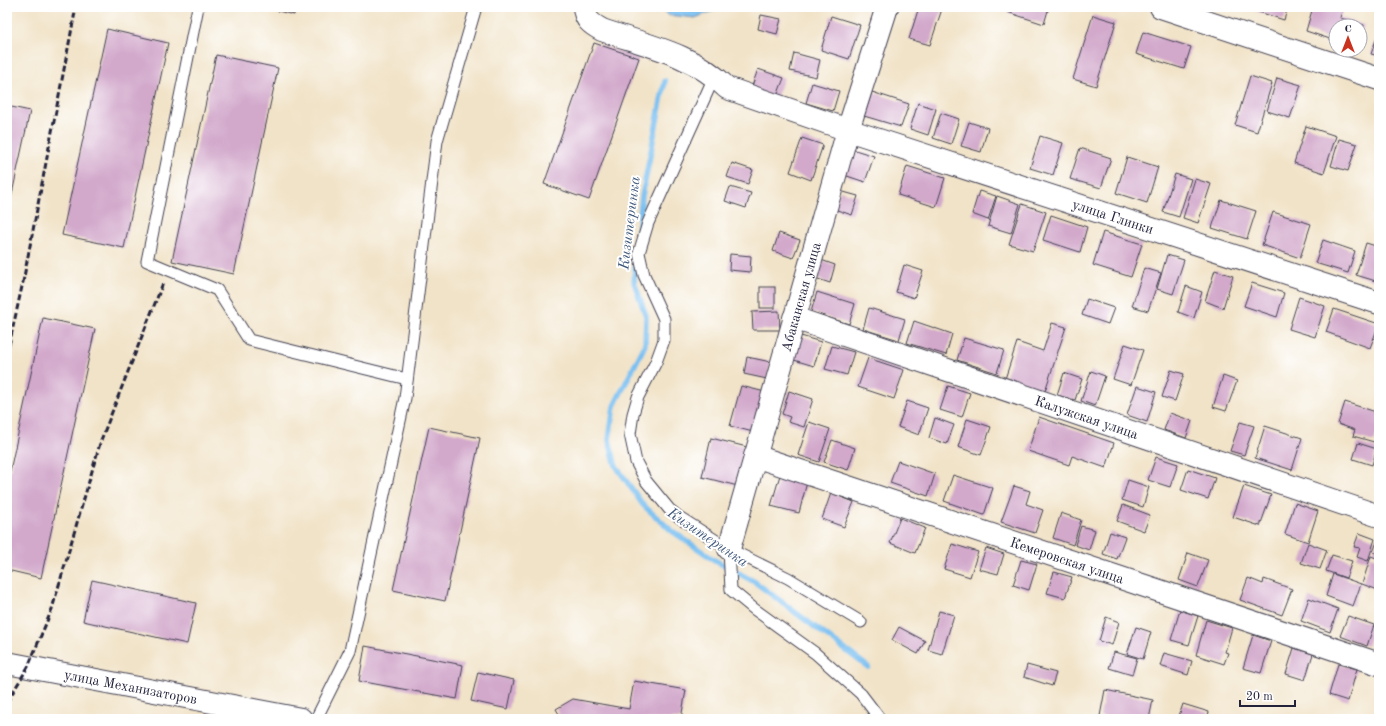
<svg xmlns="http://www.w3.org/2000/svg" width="1386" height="726" font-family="'Old Standard TT',serif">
	<rect width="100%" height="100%" fill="#fff"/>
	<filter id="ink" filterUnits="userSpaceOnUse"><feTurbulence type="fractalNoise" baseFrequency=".025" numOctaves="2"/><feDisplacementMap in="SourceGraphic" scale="8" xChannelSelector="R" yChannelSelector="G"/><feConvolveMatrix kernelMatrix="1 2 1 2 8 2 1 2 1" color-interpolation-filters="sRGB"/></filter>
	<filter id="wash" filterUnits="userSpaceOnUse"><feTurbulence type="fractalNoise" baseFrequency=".012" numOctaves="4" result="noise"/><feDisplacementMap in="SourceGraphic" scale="16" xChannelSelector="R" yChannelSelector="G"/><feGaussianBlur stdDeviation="0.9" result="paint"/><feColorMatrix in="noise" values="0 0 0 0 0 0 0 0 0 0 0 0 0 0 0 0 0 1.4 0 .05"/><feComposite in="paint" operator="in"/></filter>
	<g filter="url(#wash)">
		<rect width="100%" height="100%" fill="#f1e3c8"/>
		<!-- water -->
		<polygon fill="#7ac0f1" stroke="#4e7196" points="657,7 724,7 695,18 668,15"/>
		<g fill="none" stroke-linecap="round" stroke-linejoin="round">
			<!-- stream -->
			<g stroke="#7ac0f1" stroke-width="5.5">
				<polyline points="637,244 642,196 665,81"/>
				<polyline points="636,257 634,282 646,316 645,345 614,406 609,440 616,466 643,505 672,531 716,561 755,582 868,667"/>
			</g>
		</g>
		<g id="blocks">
			<!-- building -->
			<g fill="#d2a8cb">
				<polygon points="262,7 295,7 294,15"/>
				<polygon points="919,7 942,9 930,45 909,39"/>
				<polygon points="982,7 993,7 992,10"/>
				<polygon points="1008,7 1049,7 1044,24 1007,12"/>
				<polygon points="1243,7 1288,7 1284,20"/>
				<polygon points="1313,7 1343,8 1340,18 1364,25 1360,38 1360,26 1336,26 1336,41 1306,31"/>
				<polygon points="761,15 781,19 777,34 758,29"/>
				<polygon points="1093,15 1116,22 1096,86 1073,79"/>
				<polygon points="831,16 860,25 849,59 821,50"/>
				<polygon points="107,29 168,43 124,248 62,235"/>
				<polygon points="1379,31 1379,56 1371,54"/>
				<polygon points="1143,32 1191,47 1184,69 1136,54"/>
				<polygon points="594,43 639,58 589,200 544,184"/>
				<polygon points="794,53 820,60 816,77 790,71"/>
				<polygon points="216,55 278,68 234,274 172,261"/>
				<polygon points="758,69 784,78 775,101 750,92"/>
				<polygon points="1250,76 1272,83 1257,132 1235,125"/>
				<polygon points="1277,78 1301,85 1290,118 1267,111"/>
				<polygon points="812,83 839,91 833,111 806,103"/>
				<polygon points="872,92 909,104 901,127 864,116"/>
				<polygon points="918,103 936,109 928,135 910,129"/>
				<polygon points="7,106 30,111 10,203 7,202"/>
				<polygon points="941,113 959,119 951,144 933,138"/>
				<polygon points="969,122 988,128 981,152 961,146"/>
				<polygon points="1306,126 1336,136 1324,173 1294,163"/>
				<polygon points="1040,136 1063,143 1053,175 1030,168"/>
				<polygon points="802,138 823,145 811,180 790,172"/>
				<polygon points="1339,139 1357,144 1348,171 1331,166"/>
				<polygon points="1080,148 1111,158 1101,188 1070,179"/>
				<polygon points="852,149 874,156 865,182 844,175"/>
				<polygon points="1127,157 1158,167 1147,203 1116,193"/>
				<polygon points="732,163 753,170 748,184 727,177"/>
				<polygon points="907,166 945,178 936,207 898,195"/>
				<polygon points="1175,174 1191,179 1179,217 1163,212"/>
				<polygon points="1195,179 1211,184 1198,223 1183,218"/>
				<polygon points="730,187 751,193 746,208 725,201"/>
				<polygon points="840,191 858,196 852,215 834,209"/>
				<polygon points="979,191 996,196 988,220 972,214"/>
				<polygon points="997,196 1020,204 1011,233 988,226"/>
				<polygon points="1221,200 1256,211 1247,239 1212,228"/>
				<polygon points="1022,204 1046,212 1033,251 1009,244"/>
				<polygon points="1273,212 1311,224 1300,258 1262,245"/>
				<polygon points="1051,215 1087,227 1080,252 1043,240"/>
				<polygon points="1103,232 1142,244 1131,277 1093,265"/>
				<polygon points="779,233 800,240 793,258 773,251"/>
				<polygon points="1323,240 1355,251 1348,273 1315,263"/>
				<polygon points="1366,243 1379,247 1379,282 1356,275"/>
				<polygon points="730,254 751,256 750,272 729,270"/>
				<polygon points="1167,255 1184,260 1173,294 1157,289"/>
				<polygon points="821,260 835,265 830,283 815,278"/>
				<polygon points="904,265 923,271 914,298 896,292"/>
				<polygon points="1144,268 1161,273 1148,311 1132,306"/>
				<polygon points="1215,270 1233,276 1223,308 1205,301"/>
				<polygon points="1252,283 1284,293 1277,317 1244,306"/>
				<polygon points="1186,286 1202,292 1194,318 1178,312"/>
				<rect x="760" y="287" width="15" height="21"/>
				<polygon points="817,292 855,304 849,324 811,312"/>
				<polygon points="1299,297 1325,306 1315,337 1289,329"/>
				<polygon points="1087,299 1114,308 1108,324 1082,315"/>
				<polygon points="869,308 905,319 899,340 863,329"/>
				<polygon points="1334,309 1379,324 1370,348 1326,332"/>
				<polygon points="779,311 780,330 753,330 752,312"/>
				<polygon points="43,318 95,329 41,578 7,570 7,485"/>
				<polygon points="914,321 952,334 946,355 907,343"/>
				<polygon points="1052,323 1066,327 1045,391 1005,379 1017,342 1043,351"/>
				<polygon points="801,336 821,342 814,366 794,360"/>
				<polygon points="964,338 1004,350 997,373 957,360"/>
				<polygon points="1125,344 1143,350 1131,385 1113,379"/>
				<polygon points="832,346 854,352 847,375 825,369"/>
				<polygon points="747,357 771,362 767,379 744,374"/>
				<polygon points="868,358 904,370 894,399 858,387"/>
				<polygon points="1171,370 1184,374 1175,401 1162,397"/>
				<polygon points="1091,371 1105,376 1095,406 1081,401"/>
				<polygon points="1064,373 1082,379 1075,400 1057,395"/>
				<polygon points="1223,376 1237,381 1226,411 1213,407"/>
				<polygon points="741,386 765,392 753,432 730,426"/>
				<polygon points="948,386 970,393 962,417 940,410"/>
				<polygon points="1137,386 1156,392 1147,422 1127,415"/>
				<polygon points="789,391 813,399 804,427 788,422 790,417 782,414"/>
				<polygon points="907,401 928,408 919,435 898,427"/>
				<polygon points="1345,402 1379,413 1379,426 1374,442 1353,436 1355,430 1338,424"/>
				<polygon points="1170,413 1192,421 1186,438 1164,430"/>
				<polygon points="1039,417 1114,443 1106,468 1072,456 1069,465 1028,451"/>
				<polygon points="935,418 954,425 947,444 929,438"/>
				<polygon points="967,419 991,427 981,455 958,447"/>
				<polygon points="809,422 830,429 819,462 798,455"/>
				<polygon points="1240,422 1254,426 1244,455 1230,451"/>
				<polygon points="1265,426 1302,438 1292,470 1255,458"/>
				<polygon points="429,427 480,438 445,601 393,590"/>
				<polygon points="711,438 747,447 738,486 702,477"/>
				<polygon points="832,440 855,448 848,470 824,462"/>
				<polygon points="1358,443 1377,449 1372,465 1353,459"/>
				<polygon points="1156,457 1178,464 1170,487 1148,480"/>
				<polygon points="898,461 935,474 928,496 890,483"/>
				<polygon points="1188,469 1215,478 1208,499 1181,490"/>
				<polygon points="780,475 807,482 799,513 771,506"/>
				<polygon points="953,475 993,488 984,515 944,501"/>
				<polygon points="1128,480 1149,487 1143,507 1122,500"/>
				<polygon points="1014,486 1030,491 1026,504 1043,510 1035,533 1001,522"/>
				<polygon points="1244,486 1271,495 1260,526 1233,517"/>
				<polygon points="831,493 854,502 844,527 822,519"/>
				<polygon points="1295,503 1318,511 1308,542 1285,534"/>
				<polygon points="1123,505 1150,515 1144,531 1117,521"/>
				<polygon points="1061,513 1081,520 1073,545 1053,538"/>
				<polygon points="900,518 925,528 915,553 890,543"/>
				<polygon points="1081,526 1095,530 1089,550 1075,545"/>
				<polygon points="1110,532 1125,537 1117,559 1103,554"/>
				<polygon points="1359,533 1375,539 1368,561 1357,557 1360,548 1354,547"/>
				<polygon points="1379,537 1379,554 1373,552"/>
				<polygon points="1308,543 1327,550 1320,569 1301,563"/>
				<polygon points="952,544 978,552 970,577 944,569"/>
				<polygon points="986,548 1004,554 998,574 979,569"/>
				<polygon points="1188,553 1208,560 1198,587 1179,580"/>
				<polygon points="1332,555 1352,561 1346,578 1326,571"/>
				<polygon points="1371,556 1379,559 1378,590 1362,584"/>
				<polygon points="1021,560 1037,564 1029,590 1013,585"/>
				<polygon points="1054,572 1072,577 1065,598 1047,593"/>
				<polygon points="1333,574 1361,584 1353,606 1326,596"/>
				<polygon points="1248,578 1263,584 1264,579 1292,589 1282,615 1240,600"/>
				<polygon points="92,580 196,603 187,644 83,621"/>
				<polygon points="1309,598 1338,609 1330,632 1301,621"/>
				<polygon points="1180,610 1198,616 1189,645 1171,640"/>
				<polygon points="939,611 954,615 942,654 928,650"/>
				<polygon points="1348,616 1374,625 1367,646 1340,636"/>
				<polygon points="1106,617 1119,622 1112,645 1099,641"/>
				<polygon points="1206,620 1232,628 1225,652 1228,653 1224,664 1196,655"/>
				<polygon points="899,627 925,641 918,654 892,640"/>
				<polygon points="1136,627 1151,632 1143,659 1127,654"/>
				<polygon points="1253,635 1271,641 1261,673 1243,668"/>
				<polygon points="365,646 463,665 457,699 359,681"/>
				<polygon points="1294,648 1313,654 1305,680 1286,674"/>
				<polygon points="1114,652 1137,658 1132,675 1109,668"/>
				<polygon points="1164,653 1192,661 1188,675 1160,666"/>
				<polygon points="1338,664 1357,669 1348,701 1329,695"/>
				<polygon points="1027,665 1056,673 1052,686 1024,677"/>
				<polygon points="478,672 514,680 508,709 471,701"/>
				<polygon points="634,681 686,690 681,719 562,719 556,709 573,699 629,709"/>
				<polygon points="1105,690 1153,700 1149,719 1113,719 1100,716"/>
				<polygon points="1183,704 1209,712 1207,719 1178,719"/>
			</g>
		</g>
	</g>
	<g filter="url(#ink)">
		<use href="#blocks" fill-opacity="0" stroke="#413f50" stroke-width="1"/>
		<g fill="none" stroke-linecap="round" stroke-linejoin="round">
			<!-- lane casing -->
			<g stroke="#413f50" stroke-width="13">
				<g id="lane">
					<polyline points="198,7 147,261 217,290 249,340 407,379"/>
					<polyline points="715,75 648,223 639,253 644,275 664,319 664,340 656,362 638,397 633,414 630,434 636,462 646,481 669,509 679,517 729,549 788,578 861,622"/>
					<polyline points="729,549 731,590 754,609 815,653 861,694 880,719"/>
					<polyline points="316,719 350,651 405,398 437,141 476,7"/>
				</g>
			</g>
			<!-- street casing -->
			<g stroke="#413f50" stroke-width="24">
				<g id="street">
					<path id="s1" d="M 584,7 C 585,20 591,24 602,30 C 645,45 694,54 727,88 L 848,130 L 1379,303"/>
					<polyline points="1161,7 1379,79"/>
					<path id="s2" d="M 794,318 L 1379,516"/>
					<path id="s3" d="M 755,456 L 1379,664"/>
					<path id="s4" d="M 729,549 L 848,130 L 887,7"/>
					<path id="s5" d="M 7,663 L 301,719"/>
				</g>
			</g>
			<!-- lane -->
			<use href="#lane" stroke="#fff" stroke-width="11"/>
			<!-- street -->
			<use href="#street" stroke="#fff" stroke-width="22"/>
			<!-- rail -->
			<g stroke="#22223b" stroke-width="3" stroke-dasharray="6 3" stroke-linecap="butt">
				<polyline points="7,354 23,282 76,7"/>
				<polyline points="7,702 28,667 52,609 101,440 163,283"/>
			</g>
		</g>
	</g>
	<g text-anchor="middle" stroke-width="4" stroke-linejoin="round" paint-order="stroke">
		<!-- street labels -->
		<g font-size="14" fill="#22223b" stroke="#fff">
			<text dy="5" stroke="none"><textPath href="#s1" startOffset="577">улица Глинки</textPath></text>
			<text dy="5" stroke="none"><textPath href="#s4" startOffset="262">Абаканская улица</textPath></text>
			<text dy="5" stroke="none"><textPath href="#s2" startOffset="309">Калужская улица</textPath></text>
			<text dy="5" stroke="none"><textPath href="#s3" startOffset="329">Кемеровская улица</textPath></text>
			<text dy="5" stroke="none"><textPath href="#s5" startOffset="126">улица Механизаторов</textPath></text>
		</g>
		<!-- water labels -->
		<g font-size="15" font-style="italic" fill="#41597b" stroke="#fff">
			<text transform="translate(629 223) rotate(-83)" y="5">Кизитеринка</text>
			<text transform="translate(708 537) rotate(34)" y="5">Кизитеринка</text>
		</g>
	</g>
	<!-- margin -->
	<rect width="1386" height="726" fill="none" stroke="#fff" stroke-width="24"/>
	<!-- north arrow -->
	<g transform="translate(1348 38)"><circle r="19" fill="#ffffff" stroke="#a7a7b1"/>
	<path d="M0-3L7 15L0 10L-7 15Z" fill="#c8321e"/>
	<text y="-6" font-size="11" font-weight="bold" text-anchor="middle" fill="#22223b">С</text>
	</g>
	<!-- scale -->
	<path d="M1240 700v6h55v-6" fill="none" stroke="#22223b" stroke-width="2"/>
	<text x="1246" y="700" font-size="12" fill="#22223b" stroke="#ffffff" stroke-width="3" paint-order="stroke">20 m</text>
</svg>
